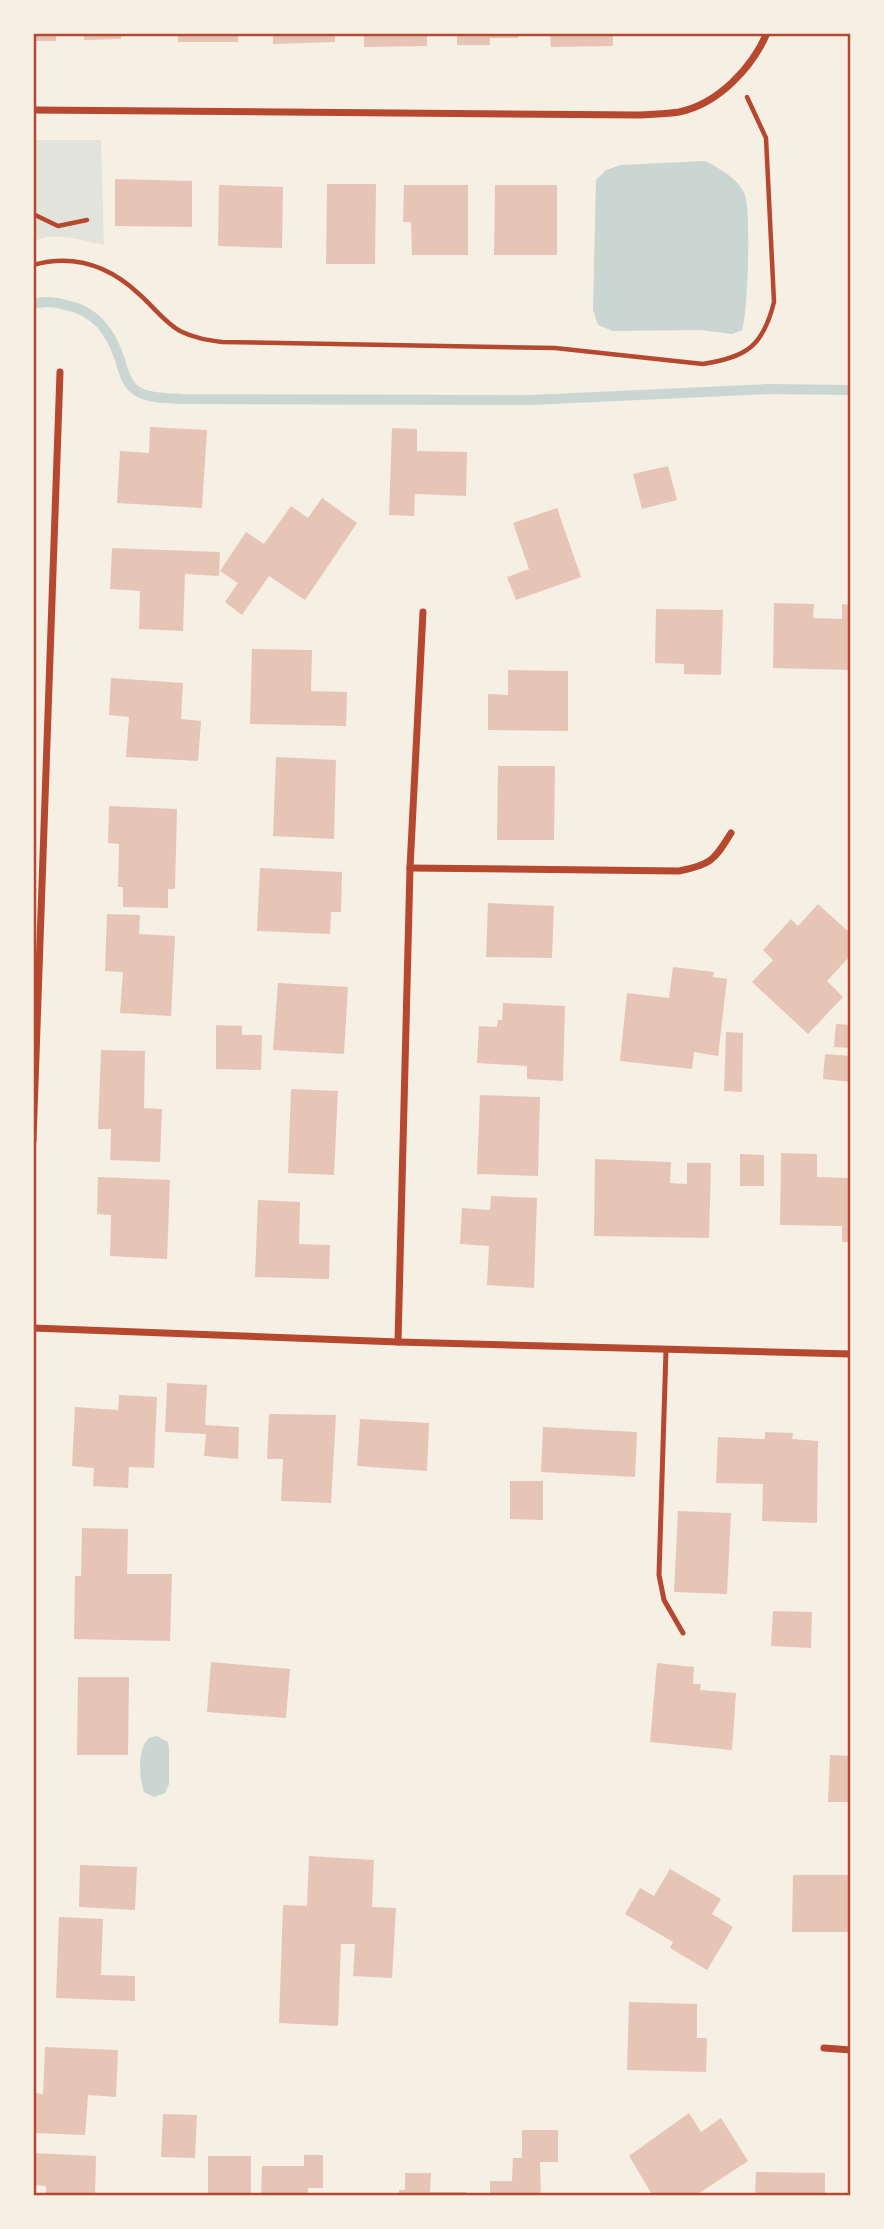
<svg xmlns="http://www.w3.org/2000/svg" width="884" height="2229" font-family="'Roboto Condensed',sans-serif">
	<rect width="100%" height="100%" fill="#f6efe4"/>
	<!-- green -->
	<path fill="#e2e4dc" d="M 33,140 L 101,140 L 104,245 C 83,241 53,230 33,242 Z"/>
	<!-- water -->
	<g fill="#c9d6d2">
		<path d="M 705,161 C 719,168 739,179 745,195 C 751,211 748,314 742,330 L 732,334 L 700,330 L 613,331 L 598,325 L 593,310 L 596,180 L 606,170 L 621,165 Z"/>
		<path d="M 157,1736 L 168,1742 L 169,1748 L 169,1784 L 165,1793 L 154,1797 L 144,1792 C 139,1777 137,1749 149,1738 Z"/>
	</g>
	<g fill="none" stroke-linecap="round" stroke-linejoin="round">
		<!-- stream -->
		<path stroke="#c9d6d2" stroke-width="10" d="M 33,304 C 43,301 56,302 66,305 C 96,311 111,332 120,360 C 123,370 126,382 134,389 C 146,399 168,398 182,399 L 531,400 L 767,389 L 851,390"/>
	</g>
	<!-- building -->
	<g fill="#e6c5b7">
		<rect x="33" y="33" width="23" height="8"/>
		<polygon points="84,33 121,33 121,39 84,40"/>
		<rect x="178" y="33" width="60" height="9"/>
		<polygon points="273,33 335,33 335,42 273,44"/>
		<polygon points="364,33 427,33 427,46 364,47"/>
		<polygon points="457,33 519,33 518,38 490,38 490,45 457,45"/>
		<polygon points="550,33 613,33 613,46 551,47"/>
		<polygon points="115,179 192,181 192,227 115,226"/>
		<polygon points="327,184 376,184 375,264 326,264"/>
		<polygon points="219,185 283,187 282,248 218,246"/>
		<polygon points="404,185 468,185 468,255 412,255 411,222 403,222"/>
		<polygon points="495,185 557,185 557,255 494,255"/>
		<polygon points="150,427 207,430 202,508 117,503 120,451 149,453"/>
		<polygon points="392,428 417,429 417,451 467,452 466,496 415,494 414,516 389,515"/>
		<polygon points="668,466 677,500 642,509 633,474"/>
		<polygon points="322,498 357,523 305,600 269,576 242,615 225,602 238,583 220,571 246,532 264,544 291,506 308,518"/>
		<polygon points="557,508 581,577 516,600 507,577 529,569 513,523"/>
		<polygon points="112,548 220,552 219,576 185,574 183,631 139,629 140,591 110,589"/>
		<polygon points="774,603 814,604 813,618 842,619 842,604 851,605 851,670 773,668"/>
		<polygon points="656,609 723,610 721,675 684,674 684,664 655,663"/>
		<polygon points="252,649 312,650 311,691 347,692 346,726 250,724"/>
		<polygon points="508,670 568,671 568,731 488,730 488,694 508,695"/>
		<polygon points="111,678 183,683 181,719 201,721 198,761 126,757 129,717 109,715"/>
		<polygon points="276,757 336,760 334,839 273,836"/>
		<polygon points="498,766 555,766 554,840 497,840"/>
		<polygon points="109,806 177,809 175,889 168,889 168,908 123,907 123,887 118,887 119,844 108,843"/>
		<polygon points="260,868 342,872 341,912 331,912 330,934 257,931"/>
		<polygon points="488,903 554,906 552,958 486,957"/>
		<polygon points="818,904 851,934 851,955 827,981 843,997 808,1034 752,982 773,960 763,950 791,919 798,926"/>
		<polygon points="107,914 140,915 139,934 175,936 171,1016 120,1013 123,972 105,971"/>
		<polygon points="673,967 714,972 713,977 727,979 718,1056 694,1052 692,1069 620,1061 627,993 669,998"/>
		<polygon points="278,983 348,987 344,1054 273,1050"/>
		<polygon points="503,1003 565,1006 563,1081 527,1079 527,1066 477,1063 479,1026 497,1027 498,1020 502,1020"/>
		<polygon points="836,1024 851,1025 851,1048 834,1047"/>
		<polygon points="216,1025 242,1026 242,1035 262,1035 261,1070 216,1069"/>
		<polygon points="726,1032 743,1033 742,1092 724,1091"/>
		<polygon points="101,1050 145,1051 144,1108 162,1109 160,1162 110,1160 111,1129 98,1129"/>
		<polygon points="825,1054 851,1056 851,1082 823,1079"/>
		<polygon points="291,1089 338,1091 334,1175 288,1173"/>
		<polygon points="480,1095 540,1097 538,1176 477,1174"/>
		<polygon points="781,1153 817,1154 817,1177 851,1178 851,1242 842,1242 842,1226 780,1225"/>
		<polygon points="740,1154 764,1155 764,1186 740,1186"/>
		<polygon points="595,1159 671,1162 670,1183 687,1184 687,1163 711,1163 709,1238 594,1236"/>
		<polygon points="98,1177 170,1180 167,1259 110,1256 111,1215 97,1214"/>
		<polygon points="491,1196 537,1198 534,1288 487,1285 489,1246 460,1244 462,1208 490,1210"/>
		<polygon points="258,1200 300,1202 299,1244 330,1245 329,1279 255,1277"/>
		<polygon points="167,1383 207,1385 205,1425 239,1427 238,1459 204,1456 206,1434 165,1432"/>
		<polygon points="119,1395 157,1397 154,1468 129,1467 128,1488 93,1486 94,1468 72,1466 75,1407 118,1410"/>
		<polygon points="269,1414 336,1415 331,1503 281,1501 283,1459 267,1459"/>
		<polygon points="360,1419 429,1423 427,1471 357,1466"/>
		<polygon points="543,1427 637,1432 635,1477 541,1472"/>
		<polygon points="765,1432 793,1433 792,1439 818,1441 817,1523 762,1521 763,1484 716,1483 718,1437 765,1439"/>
		<polygon points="510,1481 543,1481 543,1520 510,1519"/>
		<polygon points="678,1511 731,1513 727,1594 674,1592"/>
		<polygon points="82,1528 128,1529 127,1574 172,1574 170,1641 74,1639 75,1576 81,1576"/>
		<polygon points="773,1611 812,1612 811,1648 771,1646"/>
		<polygon points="211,1662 290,1669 286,1718 207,1712"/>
		<polygon points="657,1663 694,1667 693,1684 701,1684 700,1690 736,1693 732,1750 650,1742"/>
		<polygon points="78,1677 129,1677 128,1755 77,1755"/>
		<polygon points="830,1755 851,1756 851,1802 828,1802"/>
		<polygon points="309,1856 374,1860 372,1907 396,1908 392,1978 353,1976 355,1944 341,1944 338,2026 279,2023 283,1905 307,1906"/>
		<polygon points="80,1865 137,1867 135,1910 79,1907"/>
		<polygon points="670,1869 721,1899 712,1914 733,1927 707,1970 670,1948 673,1942 625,1914 640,1888 654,1896"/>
		<polygon points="793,1875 851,1875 851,1932 792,1932"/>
		<polygon points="59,1917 103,1919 101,1975 135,1976 135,2001 56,1998"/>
		<polygon points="629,2002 697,2004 697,2038 707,2038 706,2072 627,2070"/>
		<polygon points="45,2047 118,2050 116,2097 88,2095 85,2135 33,2133 33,2093 43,2094"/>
		<polygon points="689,2113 701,2132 721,2118 748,2161 695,2196 653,2196 629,2156"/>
		<polygon points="163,2114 197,2115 195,2158 161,2157"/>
		<polygon points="522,2130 558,2130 558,2162 540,2162 541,2196 490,2196 490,2181 512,2181 513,2158 522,2158"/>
		<polygon points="34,2153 96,2156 95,2196 46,2196 46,2186 33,2185"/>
		<polygon points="304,2155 323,2155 323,2188 308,2188 308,2196 261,2196 262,2166 304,2166"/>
		<rect x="208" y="2156" width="43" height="40"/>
		<polygon points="756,2172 825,2173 825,2196 755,2196"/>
		<polygon points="405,2173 431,2173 430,2192 466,2192 466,2196 399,2196 399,2190 405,2190"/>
	</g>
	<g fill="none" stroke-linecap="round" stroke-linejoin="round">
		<!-- path -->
		<g stroke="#b5482f" stroke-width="4.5">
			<polyline points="33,214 58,226 87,220"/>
			<path d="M 33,265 C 73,254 109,266 139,294 C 153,306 164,322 180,331 C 194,338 207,340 222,342 L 555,348 L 703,364 C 746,357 763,347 774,302 L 766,138 L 747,97"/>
		</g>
		<!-- service -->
		<polyline stroke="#b5482f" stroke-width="5" points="666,1350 659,1575 664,1600 683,1633"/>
		<!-- minor -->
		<g stroke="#b5482f" stroke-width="7">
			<path d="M 33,110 L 640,115 C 653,114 667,114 679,112 C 718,104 752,68 767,33"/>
			<path d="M 410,868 L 679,871 C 710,865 714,861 731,833"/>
			<polyline points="33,1141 60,372"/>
			<polyline points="33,1328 398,1342 851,1354"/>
			<polyline points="398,1342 410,868 423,612"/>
			<polyline points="824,2048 851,2050"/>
		</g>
	</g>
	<!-- border -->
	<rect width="884" height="2229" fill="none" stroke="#f6efe4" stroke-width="70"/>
	<rect x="35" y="35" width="814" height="2159" fill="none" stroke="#b5482f" stroke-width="2.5"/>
</svg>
